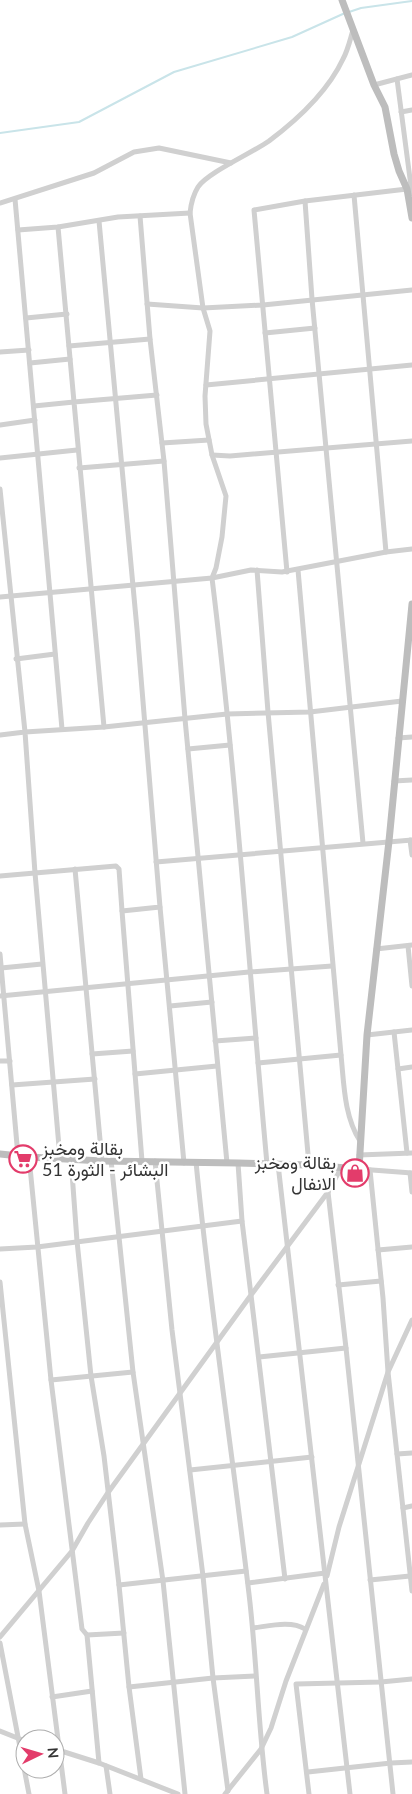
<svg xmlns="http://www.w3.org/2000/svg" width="412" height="1794" font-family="Lato,Vazirmatn,sans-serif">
	<rect width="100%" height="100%" fill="#fff"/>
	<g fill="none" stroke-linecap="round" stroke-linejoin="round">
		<!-- stream -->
		<g stroke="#c9e4e9" stroke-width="2">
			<polyline points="349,12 361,8 412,1"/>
			<polyline points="0,133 79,122 174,72 292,37 345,13"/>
		</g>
		<!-- street -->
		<g stroke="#d0d0d0" stroke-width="5">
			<polyline points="397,79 412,194"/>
			<polyline points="374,85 412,75"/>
			<polyline points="401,112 412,110"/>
			<polyline points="354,195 386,552"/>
			<polyline points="15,199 62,729"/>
			<polyline points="305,201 312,299 363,843"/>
			<polyline points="0,203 94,173 134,152 159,148 231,163"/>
			<polyline points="140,216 150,339 164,461 185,719 227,1163"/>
			<polyline points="99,221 137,629 160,907 122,911 119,869 116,866 35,873 25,732 104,727 227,714 310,712 402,701"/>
			<polyline points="18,230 58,227 118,217 190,213"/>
			<polyline points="147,304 203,308 263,305 412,290"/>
			<polyline points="26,318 67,314"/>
			<polyline points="265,333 315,328"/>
			<polyline points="69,346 150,339"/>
			<polyline points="0,352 29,350"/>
			<polyline points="30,363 70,359"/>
			<polyline points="206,385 412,365"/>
			<polyline points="34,406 74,402 58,227"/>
			<polyline points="0,425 35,420"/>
			<polyline points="162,443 209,440"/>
			<polyline points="212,455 230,456 412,441"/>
			<polyline points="0,458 77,450"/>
			<polyline points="79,468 164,461"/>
			<polyline points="0,489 25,732 0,735"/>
			<polyline points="257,570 268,712 309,1165"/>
			<path d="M 298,570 L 341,1055 C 344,1084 344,1116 360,1141"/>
			<polyline points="287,572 254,210 305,201 407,189"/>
			<polyline points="0,597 212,578 251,570 282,572 386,552 412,549"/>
			<polyline points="16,659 55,654"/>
			<polyline points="104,727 74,402 157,395"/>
			<polyline points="398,738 412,737"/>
			<polyline points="188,749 230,745"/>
			<polyline points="394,781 412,780"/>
			<polyline points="410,840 412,855"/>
			<polyline points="156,862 412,840"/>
			<polyline points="75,869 102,1161"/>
			<polyline points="0,876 35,873 60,1158"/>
			<polyline points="160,907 184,1163"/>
			<polyline points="122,911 142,1161"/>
			<polyline points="408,946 412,986"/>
			<polyline points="376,949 412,945"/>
			<polyline points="0,954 18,1156"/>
			<polyline points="1,968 42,964"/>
			<polyline points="0,996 249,972 332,966"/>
			<polyline points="170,1006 212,1002"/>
			<polyline points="394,1032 407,1153"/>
			<polyline points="367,1035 412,1030"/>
			<polyline points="215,1041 256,1038"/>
			<polyline points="92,1054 133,1051"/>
			<polyline points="0,1061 10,1061"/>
			<polyline points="258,1063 341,1055"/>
			<polyline points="398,1069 412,1067"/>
			<polyline points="135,1074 217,1066"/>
			<polyline points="12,1085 95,1079"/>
			<polyline points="359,1155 412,1153"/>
			<polyline points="29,1157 51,1380 82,1629 87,1635 124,1633"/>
			<polyline points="71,1159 77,1241 91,1376 104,1456 119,1585 129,1687 141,1779"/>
			<polyline points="111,1160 133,1372 163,1581 185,1794"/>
			<polyline points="155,1161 172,1330 203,1576 213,1678 228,1791"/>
			<path d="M 196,1162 C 210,1307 232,1450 249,1594 C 257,1661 258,1728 267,1794"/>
			<path d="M 267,1164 C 249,969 236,773 212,578 L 216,568 L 222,537 L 226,496 L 212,455 L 206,424 L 205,396 L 210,331 L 203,308 L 190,213 C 191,203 193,195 198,187 C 207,173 252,153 269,141 C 297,120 328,91 343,59 C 348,50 350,40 353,30"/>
			<polyline points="278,1164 350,1794"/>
			<polyline points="359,1169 412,1173"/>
			<polyline points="370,1170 383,1298 388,1372 412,1591"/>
			<polyline points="410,1173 412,1192"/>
			<polyline points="328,1192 346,1348 393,1794"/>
			<polyline points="0,1249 37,1247 242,1221"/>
			<polyline points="378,1250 412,1247"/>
			<polyline points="0,1282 25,1524 39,1591 65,1794"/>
			<polyline points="338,1285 381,1281"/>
			<polyline points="259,1357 346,1348"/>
			<polyline points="51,1380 133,1372"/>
			<polyline points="397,1454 412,1453"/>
			<polyline points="190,1470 312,1457"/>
			<polyline points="403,1508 412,1506"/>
			<polyline points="0,1525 25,1524"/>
			<polyline points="327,1576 339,1527 388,1372 412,1320"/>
			<polyline points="285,1579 251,1295 328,1192 341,1168"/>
			<polyline points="370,1580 410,1576"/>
			<polyline points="248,1583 325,1573"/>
			<polyline points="119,1585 246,1571"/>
			<path d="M 253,1628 C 269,1626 291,1620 305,1629"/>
			<polyline points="87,1635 99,1763"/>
			<polyline points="0,1637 72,1551 88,1523 107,1494 251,1295 242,1221 238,1163"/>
			<polyline points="0,1643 29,1794"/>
			<polyline points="129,1687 213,1678 255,1676"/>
			<polyline points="52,1697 92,1691"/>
			<polyline points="0,1731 25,1741"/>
			<polyline points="58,1750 99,1763 178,1794"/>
			<polyline points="106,1766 110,1794"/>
			<polyline points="308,1772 391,1763 412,1762"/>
			<polyline points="225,1794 261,1749 271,1728 286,1681 324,1584"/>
			<polyline points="309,1794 296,1684 381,1682 412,1679"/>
		</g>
		<!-- secondary -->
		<g stroke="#bdbdbd" stroke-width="7">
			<polyline points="342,0 374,85 385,107 394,154 399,171 407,189 412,218"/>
			<polyline points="0,1154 29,1157 102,1161 238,1163 309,1165 359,1169 367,1035 389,841 412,604"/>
		</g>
	</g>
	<!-- icons -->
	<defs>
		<g id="supermarket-ring" transform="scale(1.4375)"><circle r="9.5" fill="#fff" stroke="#e33c6b" stroke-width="1.5"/><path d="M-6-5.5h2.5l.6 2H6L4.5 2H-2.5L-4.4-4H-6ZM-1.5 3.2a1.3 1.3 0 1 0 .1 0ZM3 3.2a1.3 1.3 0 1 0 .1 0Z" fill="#e33c6b"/></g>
		<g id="shop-ring" transform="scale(1.4375)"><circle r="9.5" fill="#fff" stroke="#e33c6b" stroke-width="1.5"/><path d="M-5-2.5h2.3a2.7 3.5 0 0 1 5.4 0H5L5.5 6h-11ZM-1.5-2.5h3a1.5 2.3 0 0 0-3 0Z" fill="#e33c6b"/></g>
	</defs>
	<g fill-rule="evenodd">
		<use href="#supermarket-ring" x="23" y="1159"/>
		<use href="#shop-ring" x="355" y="1173"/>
	</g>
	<g text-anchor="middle" stroke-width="5" stroke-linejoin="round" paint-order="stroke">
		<!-- poi labels -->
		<g font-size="18" fill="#333" stroke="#fff" text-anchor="start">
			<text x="42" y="1155">بقالة ومخبز<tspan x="42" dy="21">البشائر - الثورة 51</tspan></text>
			<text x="336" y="1169" text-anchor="end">بقالة ومخبز<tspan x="336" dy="21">الانفال</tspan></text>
		</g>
	</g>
	<!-- north arrow -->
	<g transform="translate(40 1754) rotate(85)"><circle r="24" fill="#ffffff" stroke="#adadad"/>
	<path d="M0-4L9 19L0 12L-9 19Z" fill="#e33c6b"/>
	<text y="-8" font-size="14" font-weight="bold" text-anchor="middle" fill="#333333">N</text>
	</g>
</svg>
